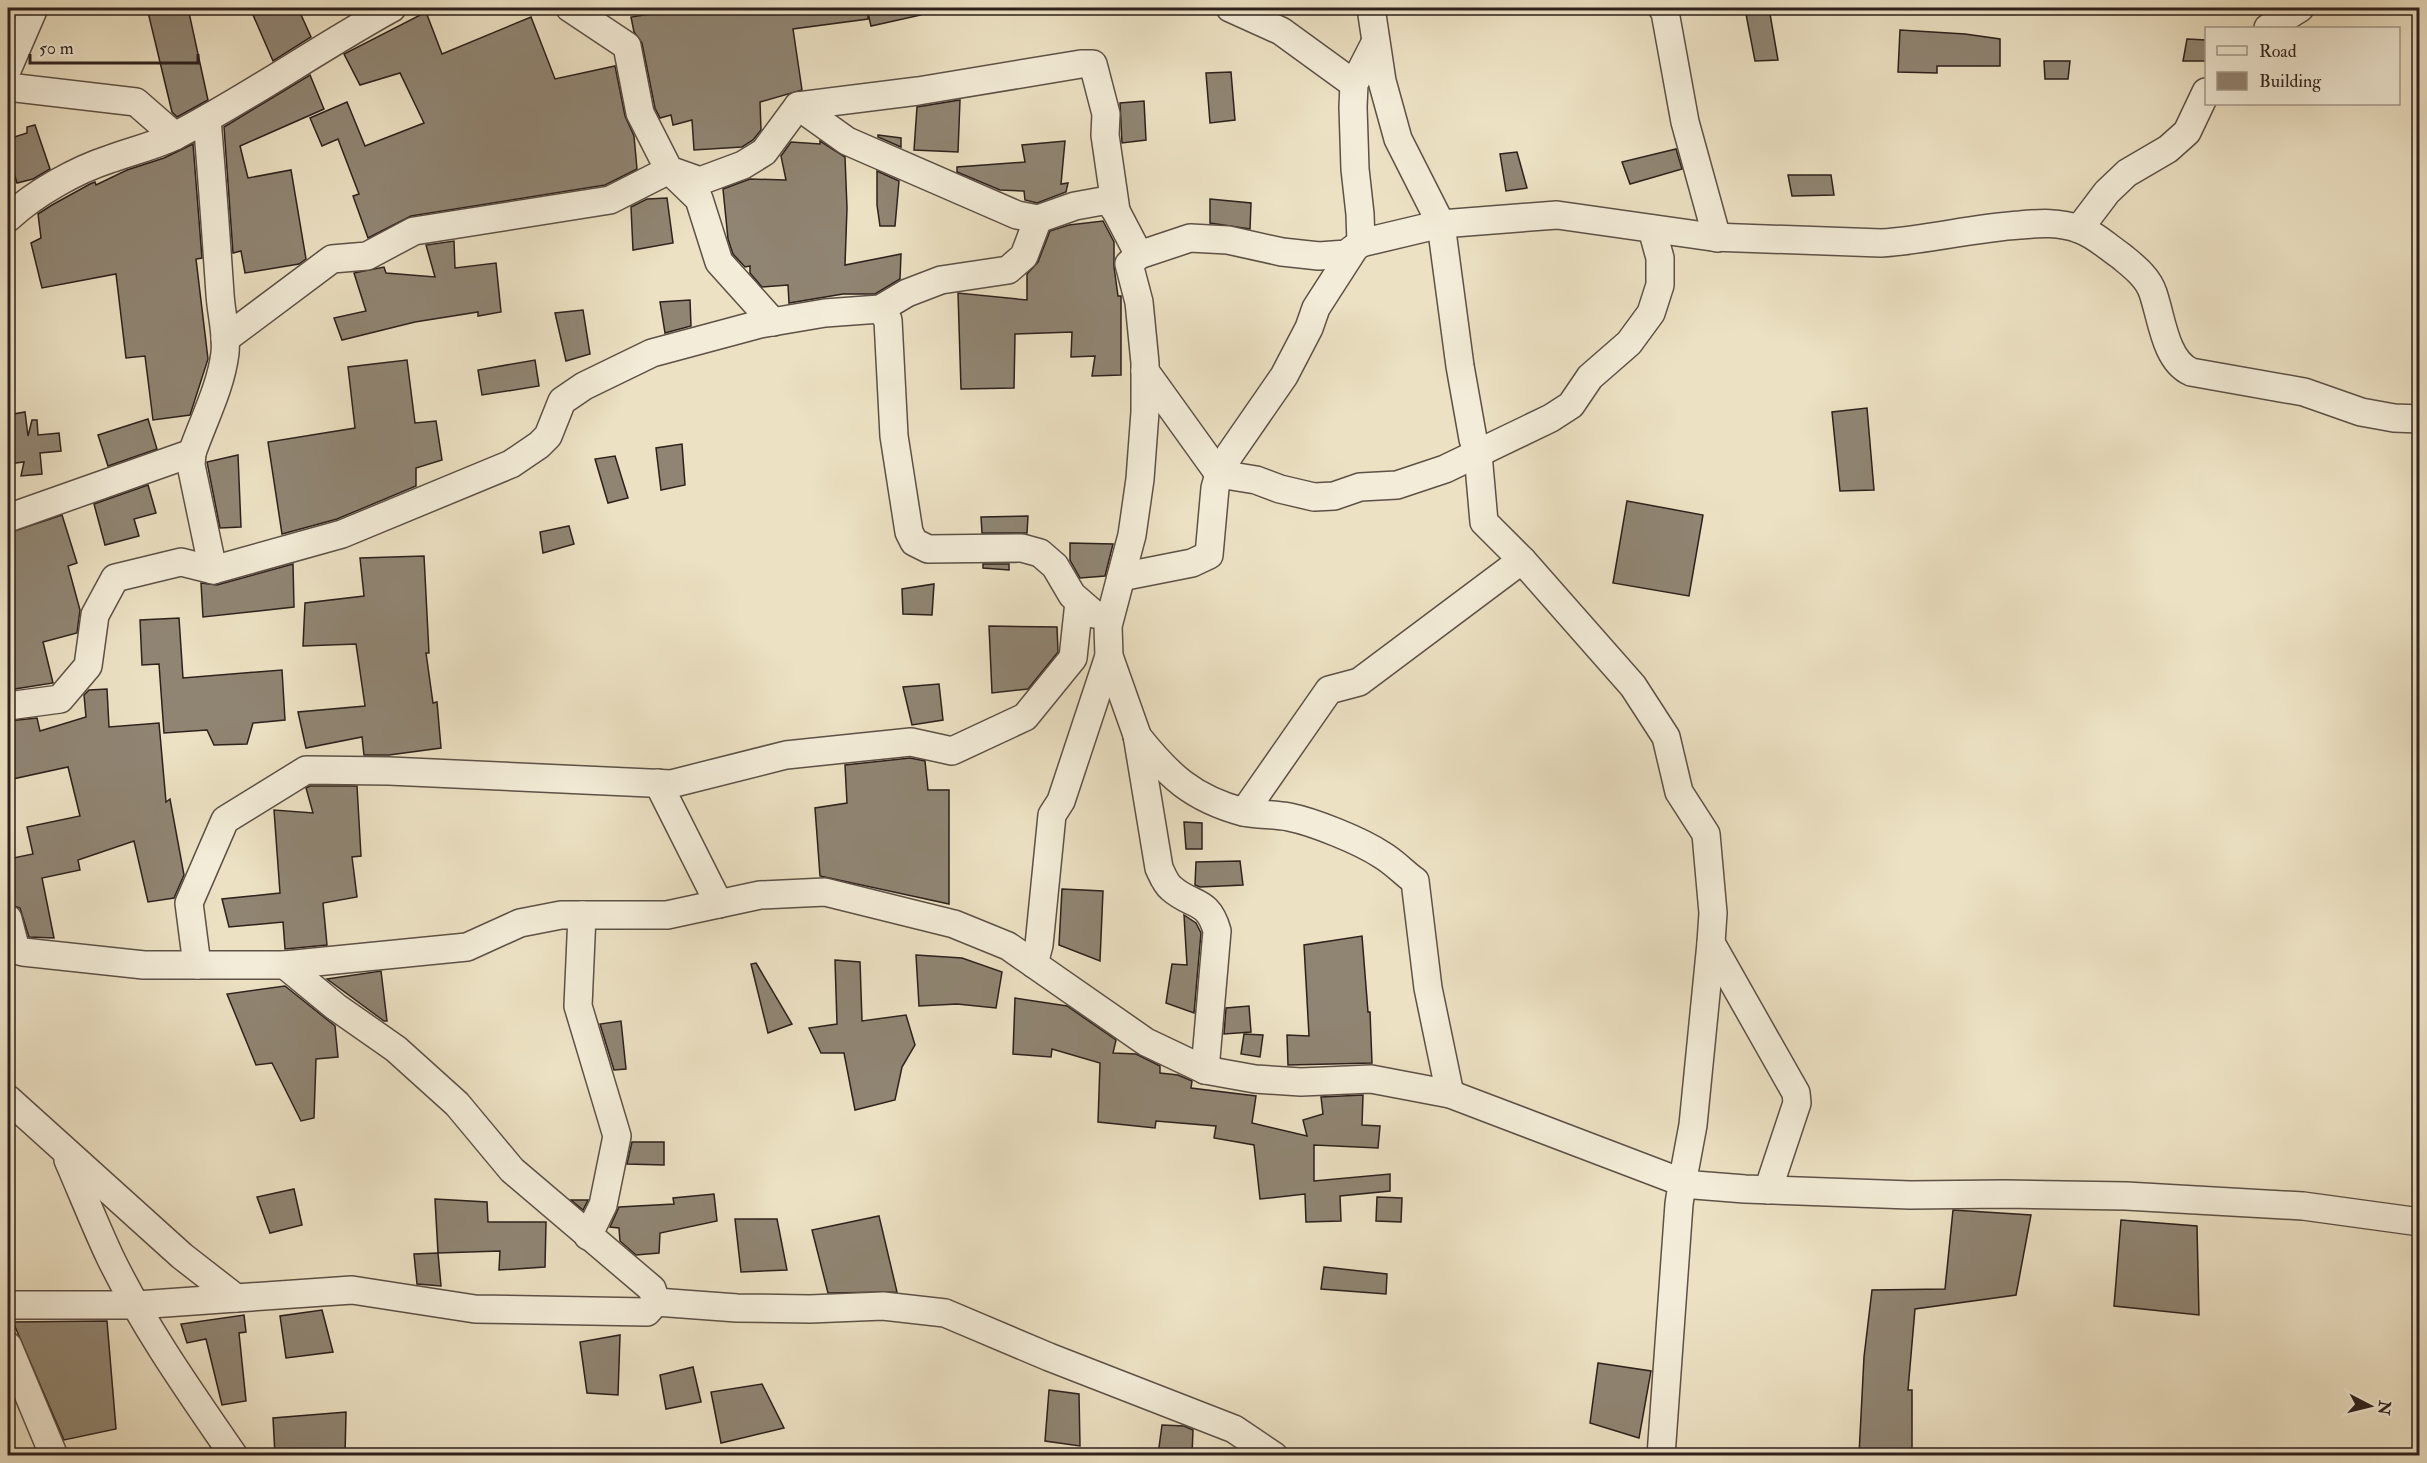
<svg xmlns="http://www.w3.org/2000/svg" width="2427" height="1463" font-family="'IM FELL Double Pica',serif">
	<rect width="100%" height="100%" fill="#ece1c3"/>
	<filter id="stains"><feTurbulence type="fractalNoise" baseFrequency=".00333" numOctaves="4"/><feColorMatrix values="0 0 0 0 .2 0 0 0 0 .09 0 0 0 0 .02 0 0 0 .5 -.17"/></filter>
	<radialGradient id="worn" r=".72"><stop offset=".6" stop-color="#630" stop-opacity="0"/><stop offset="1" stop-color="#630" stop-opacity=".3"/></radialGradient>
	<!-- building -->
	<g fill="#908573" stroke="#2d211c" stroke-width="1.5">
		<polygon points="147,8 188,8 208,100 177,117 172,112"/>
		<polygon points="250,8 298,8 311,37 273,61"/>
		<polygon points="690,8 920,8 921,15 871,26 868,13 868,19 793,29 802,90 760,102 761,130 753,140 742,147 694,150 692,120 673,125 671,115 660,118 655,108 642,43 634,32 631,17"/>
		<polygon points="1754,8 1769,8 1778,60 1755,61 1745,9"/>
		<polygon points="426,12 442,54 531,17 555,79 615,66 625,116 634,136 637,169 605,185 411,216 368,238 353,196 359,194 338,139 322,146 310,118 347,102 365,146 424,123 400,73 360,85 344,54"/>
		<polygon points="1900,30 1965,34 2000,39 2000,66 1937,66 1937,73 1898,72"/>
		<polygon points="2187,39 2206,40 2206,61 2183,61"/>
		<polygon points="2044,61 2070,61 2068,79 2045,79"/>
		<polygon points="1231,72 1235,120 1210,123 1206,73"/>
		<polygon points="310,75 324,109 240,146 248,178 291,170 306,259 299,264 245,273 241,251 233,253 224,127"/>
		<polygon points="960,100 958,152 914,150 917,107"/>
		<polygon points="1144,101 1146,140 1122,143 1120,103"/>
		<polygon points="35,125 50,169 33,179 17,183 8,153 8,139 27,133 27,127"/>
		<polygon points="878,135 901,138 901,147 878,137"/>
		<polygon points="820,141 845,157 847,208 845,265 901,254 900,279 875,294 843,294 789,303 788,285 762,287 750,273 750,266 745,267 733,254 728,239 723,189 750,179 786,180 781,156 791,142 820,144"/>
		<polygon points="1065,141 1061,184 1068,183 1066,192 1037,203 1025,200 1024,191 1000,190 957,172 957,167 1025,162 1022,145"/>
		<polygon points="193,144 202,258 196,259 208,359 190,415 153,420 145,356 126,358 116,274 42,288 31,243 41,238 38,214 52,205 90,184 95,182 96,185 127,170 164,158"/>
		<polygon points="1676,149 1682,169 1630,184 1622,162"/>
		<polygon points="1517,152 1527,188 1506,191 1500,154"/>
		<polygon points="877,171 899,181 895,226 880,226 877,205"/>
		<polygon points="1788,175 1831,175 1834,195 1792,196"/>
		<polygon points="667,198 673,243 633,250 631,207 647,199"/>
		<polygon points="1210,199 1251,203 1250,229 1210,223"/>
		<polygon points="1103,221 1114,242 1114,267 1118,296 1121,296 1121,375 1092,376 1095,356 1071,357 1072,332 1015,334 1014,388 961,389 958,293 1027,300 1027,274 1038,262 1050,231 1069,225"/>
		<polygon points="454,241 455,268 496,263 501,312 478,316 478,312 415,322 342,340 334,318 366,311 354,273 384,267 386,273 435,277 426,245"/>
		<polygon points="690,300 691,326 665,333 660,302"/>
		<polygon points="583,310 590,354 566,361 555,313"/>
		<polygon points="407,360 415,423 436,421 442,460 416,468 416,486 337,519 282,534 268,442 355,428 348,367"/>
		<polygon points="535,360 539,386 482,395 478,370"/>
		<polygon points="1867,408 1874,490 1840,491 1832,412"/>
		<polygon points="25,412 28,436 32,420 37,420 38,435 59,433 61,451 40,453 42,474 21,476 24,462 8,464 8,415"/>
		<polygon points="148,419 157,449 108,466 98,435"/>
		<polygon points="682,444 685,485 661,490 656,448"/>
		<polygon points="238,455 241,527 220,528 207,462"/>
		<polygon points="615,456 628,498 608,503 595,459"/>
		<polygon points="148,485 156,513 134,519 139,536 105,545 94,504"/>
		<polygon points="1627,501 1703,515 1689,596 1613,583"/>
		<polygon points="62,515 77,563 68,566 80,610 77,633 43,642 53,683 8,690 8,533"/>
		<polygon points="1028,516 1027,533 982,533 981,517"/>
		<polygon points="569,526 574,544 543,553 540,532"/>
		<polygon points="1070,543 1113,544 1105,576 1080,578 1070,560"/>
		<polygon points="424,556 429,653 426,653 433,703 437,702 441,748 389,755 364,755 362,737 306,748 298,712 365,706 356,644 303,646 305,603 364,596 360,558"/>
		<polygon points="293,564 294,607 203,617 201,583 217,585"/>
		<polygon points="983,564 1009,564 1009,570 983,568"/>
		<polygon points="934,584 932,615 903,614 902,589"/>
		<polygon points="179,618 183,678 282,670 285,720 253,723 247,744 214,745 207,730 164,733 159,664 142,665 140,620"/>
		<polygon points="989,626 1057,627 1058,652 1028,689 992,693"/>
		<polygon points="939,684 943,720 912,725 903,687"/>
		<polygon points="107,689 109,727 159,723 166,802 170,799 184,875 174,898 148,902 134,841 78,860 80,870 42,878 54,938 29,937 20,908 8,904 8,859 33,854 27,827 80,816 68,767 8,780 8,721 37,718 40,731 86,717 84,695 89,690"/>
		<polygon points="910,758 925,761 928,790 949,790 949,904 820,876 815,808 847,803 845,765"/>
		<polygon points="310,786 357,786 361,856 352,857 357,897 323,903 327,945 285,949 283,922 229,927 222,899 280,893 274,810 313,813 306,788"/>
		<polygon points="1184,822 1202,823 1202,849 1186,849"/>
		<polygon points="1240,861 1243,885 1200,887 1195,885 1196,862"/>
		<polygon points="1062,889 1103,891 1100,961 1059,945"/>
		<polygon points="1184,915 1196,923 1201,933 1194,1013 1166,1003 1172,964 1187,965"/>
		<polygon points="1362,936 1368,1012 1370,1012 1372,1063 1288,1065 1287,1035 1309,1036 1304,945"/>
		<polygon points="916,955 962,958 1002,972 996,1008 957,1004 919,1006"/>
		<polygon points="835,960 860,962 862,1021 906,1015 915,1045 902,1067 895,1100 855,1110 844,1053 821,1053 809,1028 837,1024"/>
		<polygon points="756,963 792,1024 768,1033 751,964"/>
		<polygon points="381,971 387,1021 384,1021 327,979"/>
		<polygon points="285,986 335,1026 338,1057 316,1059 314,1118 301,1121 272,1063 256,1065 227,994"/>
		<polygon points="1015,998 1067,1006 1116,1040 1113,1053 1136,1054 1160,1066 1160,1073 1178,1075 1192,1081 1191,1088 1256,1096 1252,1123 1307,1136 1303,1120 1323,1114 1321,1097 1363,1095 1362,1125 1380,1126 1378,1148 1314,1145 1314,1181 1390,1174 1390,1191 1340,1196 1341,1221 1306,1222 1305,1194 1260,1199 1254,1145 1214,1138 1216,1126 1156,1121 1155,1128 1098,1122 1100,1063 1052,1049 1051,1057 1013,1054"/>
		<polygon points="1249,1006 1251,1032 1224,1034 1226,1008"/>
		<polygon points="621,1021 626,1069 614,1070 600,1024"/>
		<polygon points="1244,1034 1263,1035 1260,1057 1241,1054"/>
		<polygon points="632,1142 664,1142 664,1165 627,1164"/>
		<polygon points="294,1189 302,1225 270,1233 257,1197"/>
		<polygon points="714,1194 717,1221 660,1233 659,1253 636,1255 620,1241 619,1228 610,1227 619,1207 674,1204 673,1198"/>
		<polygon points="1377,1197 1402,1198 1401,1222 1376,1221"/>
		<polygon points="435,1199 487,1202 488,1222 546,1222 545,1267 499,1270 500,1251 438,1253"/>
		<polygon points="571,1200 588,1200 583,1210"/>
		<polygon points="1953,1210 2031,1215 2016,1295 1915,1309 1908,1390 1912,1390 1912,1455 1859,1455 1864,1357 1872,1290 1945,1289"/>
		<polygon points="879,1216 897,1292 828,1293 812,1230"/>
		<polygon points="735,1219 777,1219 787,1270 741,1272"/>
		<polygon points="2121,1220 2197,1226 2199,1315 2114,1306"/>
		<polygon points="438,1253 441,1286 417,1284 414,1254"/>
		<polygon points="1324,1267 1387,1274 1386,1294 1321,1289"/>
		<polygon points="322,1310 333,1352 286,1358 280,1316"/>
		<polygon points="244,1315 246,1332 239,1333 246,1401 222,1405 206,1339 187,1343 181,1324"/>
		<polygon points="107,1321 116,1429 64,1440 13,1322"/>
		<polygon points="620,1335 618,1395 587,1393 580,1342"/>
		<polygon points="1598,1363 1651,1371 1639,1438 1590,1423"/>
		<polygon points="693,1367 701,1402 666,1409 660,1375"/>
		<polygon points="762,1384 784,1428 721,1443 711,1392"/>
		<polygon points="1049,1390 1079,1394 1080,1446 1045,1441"/>
		<polygon points="346,1412 345,1455 275,1455 273,1418"/>
		<polygon points="1162,1425 1184,1426 1193,1430 1192,1455 1158,1455"/>
	</g>
	<g fill="none" stroke-linecap="round" stroke-linejoin="round">
		<!-- minor casing -->
		<g stroke="#5d5146" stroke-width="30">
			<g id="minor">
				<polyline points="570,8 627,46 640,113 669,170 700,181 743,165 764,152 798,106 847,141 1017,215 1038,219 1075,206 1108,200 1116,211 1139,255"/>
				<polyline points="1230,8 1281,31 1354,84"/>
				<polyline points="1371,8 1382,81 1398,139 1441,224 1460,366 1473,439 1478,454 1484,522 1522,560 1633,686 1666,737 1679,792 1706,834 1713,913 1711,943 1693,1125 1682,1184 1745,1189 1910,1195 2005,1194 2126,1196 2303,1206 2420,1222"/>
				<polyline points="1662,8 1665,12 1685,122 1717,238"/>
				<polyline points="2268,28 2300,8"/>
				<path d="M 1375,43 L 1354,84 L 1353,107 L 1355,169 L 1360,214 L 1361,243 L 1441,224 L 1557,215 L 1712,237 L 1881,243 C 1928,240 1973,228 2020,225 C 2040,223 2060,222 2079,229 C 2094,234 2108,247 2121,256 C 2133,266 2148,277 2153,293 C 2162,319 2165,360 2191,372 L 2304,392 L 2361,412 L 2394,418 L 2420,419"/>
				<polyline points="8,68 34,8"/>
				<polyline points="8,87 136,102 175,136"/>
				<polyline points="798,106 918,91 1081,64 1093,64 1106,114 1105,135 1116,211"/>
				<path d="M 207,119 C 212,177 216,235 220,294 C 221,313 227,333 225,353 C 221,387 203,421 192,453 L 191,465 L 213,570"/>
				<path d="M 8,218 C 35,193 76,170 110,159 C 132,151 154,146 175,136 C 250,97 319,48 392,8"/>
				<polyline points="2079,229 2107,192 2127,173 2168,149 2187,132 2206,92"/>
				<polyline points="880,309 888,320 894,436 909,532 914,542 928,549 1022,548 1040,553 1055,566 1072,595 1094,614"/>
				<polyline points="225,339 332,259 367,256 414,231 610,200 669,170 699,199 719,262 773,322"/>
				<polyline points="1145,371 1219,474 1256,480 1280,489 1314,497 1334,496 1360,487 1397,485 1445,469 1551,418 1571,405 1590,377 1629,343 1651,313 1660,285 1660,258 1652,229"/>
				<polyline points="8,518 192,453"/>
				<polyline points="1121,577 1192,563 1209,555 1215,488 1219,474 1230,454 1284,376 1309,328 1316,308 1354,249"/>
				<polyline points="8,706 60,699 88,666 95,615 115,578 181,562 213,570 342,534 511,464 539,445 548,436 562,401 584,386 652,353 760,324 825,313 880,309 907,293 941,280 1008,270 1024,256 1038,219"/>
				<path d="M 1137,736 C 1169,776 1192,798 1243,812 C 1258,815 1274,814 1289,817 C 1314,822 1361,841 1382,855 C 1394,862 1404,873 1415,881 L 1428,988 L 1450,1094"/>
				<polyline points="658,783 719,904"/>
				<polyline points="1244,812 1329,690 1359,682 1522,560"/>
				<polyline points="582,915 578,1006 617,1136 603,1205 588,1236"/>
				<polyline points="8,919 16,950"/>
				<polyline points="1711,943 1796,1093 1797,1103 1768,1190"/>
				<polyline points="8,948 23,952 144,965 285,965 467,947 520,923 561,915 667,915 760,895 825,892 954,924 1008,946 1146,1042 1205,1070 1255,1079 1301,1082 1371,1079 1450,1094 1676,1180 1682,1184 1679,1204 1661,1456"/>
				<polyline points="1034,964 1039,945 1052,815 1061,801 1109,656"/>
				<polyline points="197,965 189,903 225,820 306,770 389,771 671,784 786,755 911,742 952,751 1025,717 1073,658 1079,602"/>
				<polyline points="285,965 336,1007 396,1049 457,1104 512,1170 652,1289 656,1302"/>
				<path d="M 1205,1070 L 1217,931 C 1208,898 1192,907 1171,888 C 1165,883 1162,874 1159,868 L 1137,735 L 1109,656 L 1108,626 L 1132,535 L 1140,479 L 1145,412 L 1145,363 L 1139,302 L 1129,264 L 1139,255 L 1190,238 L 1228,240 L 1282,252 L 1319,256 L 1346,254 L 1361,243"/>
				<polyline points="8,1099 182,1256 236,1298 352,1290 475,1309 647,1312 656,1302"/>
				<path d="M 68,1160 C 82,1192 95,1225 110,1257 C 144,1327 190,1392 234,1456"/>
				<polyline points="656,1302 737,1308 810,1309 883,1306 945,1313 1049,1357 1234,1429 1274,1456"/>
				<polyline points="8,1305 137,1305 236,1298"/>
				<polyline points="8,1346 54,1456"/>
			</g>
		</g>
		<!-- minor -->
		<use href="#minor" stroke="#f3ecd8" stroke-width="27"/>
	</g>
	<!-- margin -->
	<rect width="2427" height="1463" fill="none" stroke="#ece1c3" stroke-width="30"/>
	<rect x="9" y="9" width="2409" height="1445" fill="none" stroke="#2d211c" stroke-width="3"/>
	<rect x="15" y="15" width="2397" height="1433" fill="none" stroke="#2d211c" stroke-width="1.5"/>
	<!-- legend -->
	<rect x="2205" y="27" width="195" height="78" fill="#f3ecd8" stroke="#a49b8d" stroke-width="1.5"/>
	<rect x="2217" y="46" width="30" height="9" fill="#f3ecd8" stroke="#a49b8d" stroke-width="1.5"/>
	<text x="2259" y="57" font-size="18" fill="#2d211c">Road</text>
	<rect x="2217" y="72" width="30" height="18" fill="#908573" stroke="#a49b8d" stroke-width="1.5"/>
	<text x="2259" y="87" font-size="18" fill="#2d211c">Building</text>
	<!-- north arrow -->
	<g transform="translate(2370 1406) rotate(97)" stroke="#f3ecd8" stroke-width="4.5" paint-order="stroke">
	<path d="M0-4.5L10 22L0 15L-10 22Z" fill="#2d211c"/>
	<text y="-9" font-size="16" font-weight="bold" text-anchor="middle" fill="#2d211c">N</text>
	</g>
	<!-- scale -->
	<path d="M30 54v9h168v-9" fill="none" stroke="#2d211c" stroke-width="3"/>
	<text x="39" y="54" font-size="18" fill="#2d211c" stroke="#f3ecd8" stroke-width="4.5" paint-order="stroke">50 m</text>
	<rect width="100%" height="100%" filter="url(#stains)"/>
	<rect width="100%" height="100%" fill="url(#worn)"/>
</svg>
